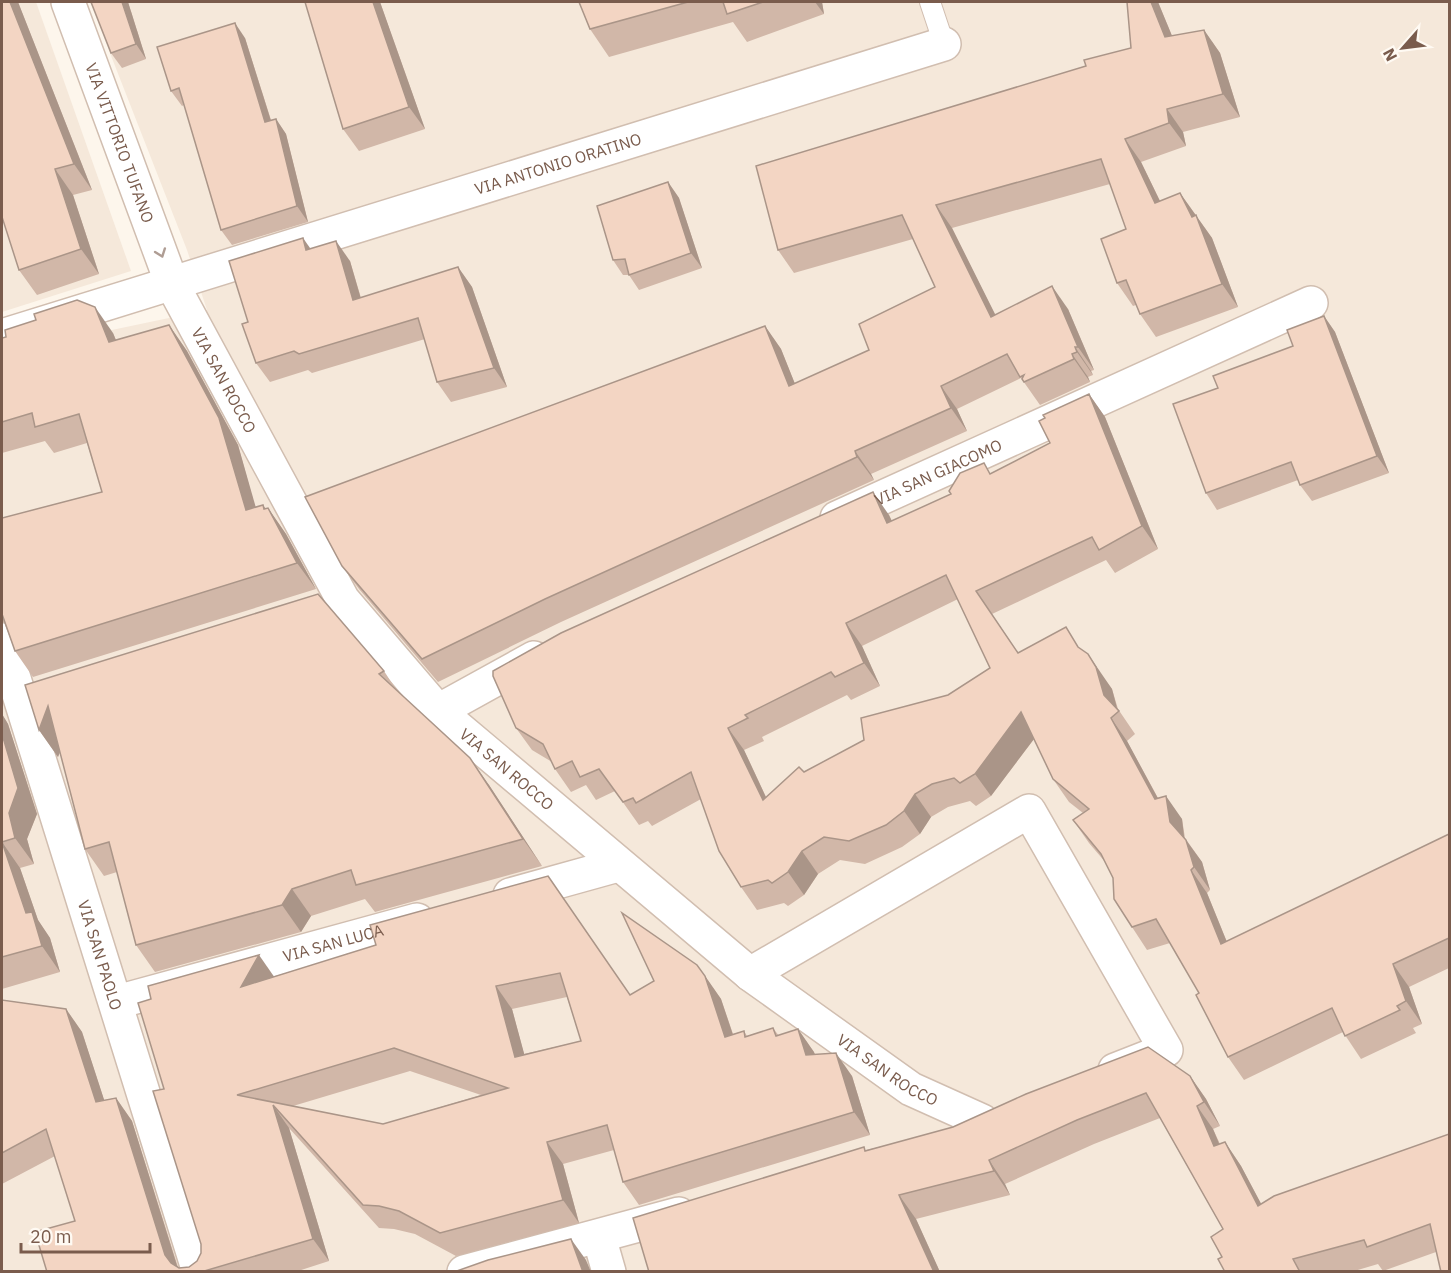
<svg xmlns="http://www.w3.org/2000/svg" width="1451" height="1273" font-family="'IBM Plex Sans',sans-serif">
	<rect width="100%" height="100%" fill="#fdf6ec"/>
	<!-- residential -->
	<g fill="#f5e8da">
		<polygon points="2,2 36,2 131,271 2,312"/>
		<polygon points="90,2 1449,2 1449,1271 2,1272 2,362 107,331 207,310 187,250"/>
	</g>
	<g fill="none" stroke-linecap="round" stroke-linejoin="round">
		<!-- service casing -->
		<g stroke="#d1beb0" stroke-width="22">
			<polyline id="service" points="930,2 944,44"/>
		</g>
		<!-- minor casing -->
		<g stroke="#d1beb0" stroke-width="36">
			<g id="minor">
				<path id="s1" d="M 68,2 L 172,284 L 343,600 L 438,711 L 750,974 L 911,1089 L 982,1121"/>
				<path id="s2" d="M 2,336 L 944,44"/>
				<path id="s3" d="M 837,518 L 1311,303"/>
				<path id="s4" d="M 2,640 L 199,1272"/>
				<polyline points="438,711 534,658"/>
				<polyline points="510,895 618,865"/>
				<polyline points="750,974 1029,811 1166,1050 1115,1070"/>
				<path id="s5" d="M 117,1002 L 417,920"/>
				<polyline points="599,1237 609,1272"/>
				<polyline points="464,1272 679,1214"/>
			</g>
		</g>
		<!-- service -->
		<use href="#service" stroke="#fff" stroke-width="20"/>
		<!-- minor -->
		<use href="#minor" stroke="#fff" stroke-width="33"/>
	</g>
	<!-- wall -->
	<g fill="#d1b7a8" fill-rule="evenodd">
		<polygon points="2,2 18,2 92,190 73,195 99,274 37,295 19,270"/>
		<polygon points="91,2 128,2 146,59 122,68 111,53"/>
		<polygon points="380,2 425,129 359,151 343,129"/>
		<polygon points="579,2 822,2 824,14 747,42 733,22 609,57 590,29"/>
		<polygon points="1127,2 1158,2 1172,36 1204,30 1220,53 1240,117 1183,132 1186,146 1141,162 1160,201 1180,193 1212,238 1238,307 1156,337 1140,314 1136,305 1133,306 1117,283 1126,229 1110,184 952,228 995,315 1068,309 1094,370 1091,371 1093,375 1088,377 1090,382 1040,405 1021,378 957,409 967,431 871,474 874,480 561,622 438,682 359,589 342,566 765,326 781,349 795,384 869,350 935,287 913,239 794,273 778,250 1086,66 1131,48"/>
		<polygon points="245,38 271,120 276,119 286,134 308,222 232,245 221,230 184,105 182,106 171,91"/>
		<polygon points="668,182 679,198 702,268 639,290 629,275 623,275 613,260"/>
		<polygon points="311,249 350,261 361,298 458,267 472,287 507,387 451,402 437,382 425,339 312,373 308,370 270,382 256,363 248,322"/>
		<polygon points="1324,316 1335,332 1389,473 1312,501 1300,485 1298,480 1217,510 1206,493 1218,388 1293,346"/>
		<polygon points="169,325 187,351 238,445 255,507 266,509 268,508 286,534 316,589 33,677 15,651 4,622 2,622 2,518 102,492 87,443 54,453 45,441 2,453 2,338 113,333 116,340"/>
		<path d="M 1089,394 L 1105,417 L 1158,549 L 1115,573 L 1106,560 L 992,614 L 1018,653 L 1082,650 L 1112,689 L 1118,709 L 1135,734 L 1127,741 L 1158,798 L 1182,819 L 1185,838 L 1202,862 L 1210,890 L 1207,893 L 1227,942 L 1449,834 L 1449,968 L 1409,987 L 1422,1024 L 1413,1028 L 1416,1033 L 1361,1059 L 1343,1032 L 1244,1080 L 1228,1057 L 1199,993 L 1170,943 L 1147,950 L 1132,927 L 1113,878 L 1106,863 L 1089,843 L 1073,820 L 1083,813 L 1069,802 L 1053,779 L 1034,739 L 991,796 L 976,806 L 970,801 L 948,807 L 931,817 L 920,834 L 902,847 L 865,864 L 840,860 L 818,874 L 804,895 L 788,906 L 784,903 L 757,910 L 741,887 L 701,799 L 652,826 L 648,821 L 639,825 L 615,791 L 596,800 L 586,785 L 571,792 L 555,769 L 552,762 L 532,750 L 516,728 L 889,515 L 892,521 L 951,494 L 1050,443 ZM 958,599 L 990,668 L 948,695 L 804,772 L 766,797 L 744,750 L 764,741 L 762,737 L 847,695 L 851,700 L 880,686 L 862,646 Z"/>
		<polygon points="384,671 397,691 489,785 542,866 375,912 365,899 311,916 301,932 155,972 136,945 117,872 104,876 85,849 60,752 58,757 39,730"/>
		<polygon points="2,714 8,724 37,814 27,839 34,864 20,868 38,920 50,938 60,972 2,989"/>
		<path d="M 548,876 L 630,995 L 705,976 L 721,999 L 733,1034 L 744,1031 L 747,1036 L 773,1028 L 779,1036 L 798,1029 L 815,1054 L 852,1076 L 870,1135 L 639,1205 L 623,1182 L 614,1150 L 563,1164 L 579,1223 L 456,1256 L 415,1234 L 394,1229 L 379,1228 L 289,1128 L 329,1261 L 295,1272 L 47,1272 L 75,1221 L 55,1156 L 2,1184 L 3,1189 L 2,1190 L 2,1000 L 66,1009 L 82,1032 L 104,1100 L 116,1098 L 132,1121 L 178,1267 L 179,1268 L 189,1267 L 197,1261 L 201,1253 L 201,1244 L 164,1089 L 274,977 L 376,945 ZM 567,997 L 581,1041 L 524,1054 L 512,1009 ZM 410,1071 L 481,1095 L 383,1124 L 293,1106 Z"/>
		<polygon points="1190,1076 1206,1099 1220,1126 1213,1129 1220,1144 1225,1142 1241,1166 1261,1204 1449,1134 1436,1252 1383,1271 1378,1264 1351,1272 1225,1272 1222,1257 1223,1229 1160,1118 1094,1144 1005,1184 1010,1195 916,1219 940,1272 864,1147 866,1150"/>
	</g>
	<!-- shaded-wall -->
	<g fill="#aa9588">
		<polygon points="10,2 18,2 92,190 74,164"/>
		<polygon points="122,2 128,2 146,59 136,44"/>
		<polygon points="373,2 380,2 425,129 409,107"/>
		<polygon points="815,2 822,2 824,14"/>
		<polygon points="1151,2 1158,2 1182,60 1165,37"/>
		<polygon points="235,23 245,38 276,137 265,122"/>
		<polygon points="1204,30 1220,53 1240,117 1223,94"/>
		<polygon points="1167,109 1183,132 1186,146 1169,123"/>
		<polygon points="276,119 286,134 308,222 297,206"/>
		<polygon points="1125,139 1141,162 1172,226 1155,203"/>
		<polygon points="55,169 73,195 99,274 81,249"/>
		<polygon points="668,182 679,198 702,268 691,253"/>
		<polygon points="1180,193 1212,238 1238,307 1222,284"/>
		<polygon points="936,205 952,228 1008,340 991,317"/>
		<polygon points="303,238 317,258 306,250"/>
		<polygon points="336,241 350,261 367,320 353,300"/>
		<polygon points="458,267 472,287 507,387 494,368"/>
		<polygon points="1052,286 1068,309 1094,370 1078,347"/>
		<polygon points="95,307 113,333 127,368 109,342"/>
		<polygon points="1324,316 1335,332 1389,473 1377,456"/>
		<polygon points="169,325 187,351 238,445 264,536 246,510"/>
		<polygon points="765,326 781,349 805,409 789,386"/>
		<polygon points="1075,347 1091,371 1093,375 1077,352"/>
		<polygon points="1072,354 1088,377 1090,382 1074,359"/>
		<polygon points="941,386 957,409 967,431 951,408"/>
		<polygon points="1089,394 1105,417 1158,549 1142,526"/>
		<polygon points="855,451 871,474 874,480 857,457"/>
		<polygon points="873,492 889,515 903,546 887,523"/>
		<polygon points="263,505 276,524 268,508 286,534 316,589 297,563 264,509"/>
		<polygon points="846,623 862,646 880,686 864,663"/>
		<polygon points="1088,654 1112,689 1118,712 1104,695"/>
		<polygon points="48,706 67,733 58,757 39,730"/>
		<polygon points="1021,712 1037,735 991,796 975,774"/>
		<polygon points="2,714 8,724 37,814 27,839 34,864 15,838 9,813 2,734"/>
		<polygon points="1111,718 1127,741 1169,819 1166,796 1182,819 1185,845 1155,799"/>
		<polygon points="728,728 744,750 778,823 763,800"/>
		<polygon points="470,758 489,785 542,866 523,839"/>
		<polygon points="915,794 931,817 920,834 904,811"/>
		<polygon points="1186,840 1202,862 1210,890 1194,867"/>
		<polygon points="2,842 20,868 38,920 50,938 60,972 42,946 26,913"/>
		<polygon points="802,851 818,874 804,895 788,872"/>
		<polygon points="1191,870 1207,893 1237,967 1221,944"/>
		<polygon points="292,889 311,916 301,932 282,905"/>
		<polygon points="259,955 275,978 241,987"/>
		<polygon points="1393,964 1409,987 1422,1024 1406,1001"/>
		<polygon points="705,976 721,999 741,1059 725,1037"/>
		<polygon points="496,986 512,1009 531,1079 515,1057"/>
		<polygon points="66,1009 82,1032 112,1124 96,1102"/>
		<polygon points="798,1029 814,1052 822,1078 806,1055"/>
		<polygon points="836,1053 852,1076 870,1135 854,1112"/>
		<polygon points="1190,1076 1206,1099 1220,1126 1204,1102"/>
		<polygon points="116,1098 132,1121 179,1272 177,1272 165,1255"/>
		<polygon points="273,1105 289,1128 329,1261 313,1239"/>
		<polygon points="1197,1106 1213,1129 1230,1170 1214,1146"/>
		<polygon points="547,1142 563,1164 579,1223 563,1200"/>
		<polygon points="1225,1142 1241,1166 1275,1230 1258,1206"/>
		<polygon points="989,1160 1005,1184 1010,1195 994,1171"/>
		<polygon points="899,1195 916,1219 940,1272 934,1272"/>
		<polygon points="571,1239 586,1260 591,1272 583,1272"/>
	</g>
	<!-- building -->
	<g fill="#f3d5c3" stroke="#aa9588" stroke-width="1.5" fill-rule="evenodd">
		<polygon points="2,2 10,2 74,164 55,169 81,249 19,270 2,217"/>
		<polygon points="91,2 122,2 136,44 111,53"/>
		<polygon points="305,2 373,2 409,107 343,129"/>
		<polygon points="579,2 688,2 590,29"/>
		<polygon points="723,2 763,2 727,14"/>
		<polygon points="1127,2 1151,2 1165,37 1204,30 1223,94 1167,109 1169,123 1125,139 1155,203 1180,193 1192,217 1196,215 1222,284 1140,314 1126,280 1117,283 1101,239 1126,229 1101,159 936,205 991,317 1052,286 1078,347 1075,347 1077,352 1072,354 1074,359 1024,382 1022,379 1024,375 1020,377 1007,354 941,386 951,408 855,451 857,457 545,599 422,659 342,566 305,497 765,326 789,386 869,350 859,324 935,287 902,215 778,250 756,166 1086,66 1084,60 1131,48"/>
		<polygon points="235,23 265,122 276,119 297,206 221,230 179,88 171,91 157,47"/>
		<polygon points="668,182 691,253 629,275 625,259 613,260 597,206"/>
		<polygon points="303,238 306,250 336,241 353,300 458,267 494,368 437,382 418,318 299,354 294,351 256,363 242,324 248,322 229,261"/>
		<polygon points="77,300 95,307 109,342 169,325 219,418 246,510 263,505 264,509 268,508 297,563 15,651 2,614 2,518 102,492 79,414 35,427 32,413 2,422 2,338 6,337 5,330 36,320 34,314"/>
		<polygon points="1324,316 1377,456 1300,485 1291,462 1206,493 1173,404 1218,388 1213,376 1293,346 1287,330"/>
		<path d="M 1089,394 L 1142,526 L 1099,550 L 1092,537 L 976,591 L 1018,653 L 1066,627 L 1078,647 L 1088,654 L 1096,667 L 1104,695 L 1119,711 L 1111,718 L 1155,799 L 1166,796 L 1170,822 L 1186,840 L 1194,867 L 1191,870 L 1221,944 L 1449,834 L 1449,938 L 1393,964 L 1406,1001 L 1397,1006 L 1400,1010 L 1345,1036 L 1332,1008 L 1228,1057 L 1196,995 L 1199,993 L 1156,919 L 1132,927 L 1114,899 L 1113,878 L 1101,854 L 1073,820 L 1089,809 L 1053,779 L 1021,712 L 975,774 L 960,783 L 954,778 L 932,784 L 915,794 L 904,811 L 886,825 L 849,841 L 824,837 L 802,851 L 788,872 L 772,883 L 768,880 L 741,887 L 719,851 L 691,772 L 636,803 L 633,798 L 623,802 L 599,769 L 580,777 L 572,761 L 555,769 L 543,744 L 516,728 L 493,676 L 493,671 L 561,633 L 873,492 L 887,523 L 951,494 L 949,491 L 960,473 L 984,463 L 990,474 L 1050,443 L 1039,421 L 1045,418 L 1043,415 ZM 946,575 L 990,668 L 948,695 L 861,718 L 864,740 L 804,772 L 799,767 L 763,800 L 728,728 L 748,718 L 745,715 L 831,672 L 835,677 L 864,663 L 846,623 Z"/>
		<polygon points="318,594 384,671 379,674 470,758 523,839 356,885 351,870 292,889 282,905 136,945 109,842 85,849 48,706 39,730 25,685"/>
		<polygon points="2,734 18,788 9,813 15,838 2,842"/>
		<polygon points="2,842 26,913 32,912 42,946 2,957"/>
		<path d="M 548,876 L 630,995 L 654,981 L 622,913 L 697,965 L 705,976 L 725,1037 L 744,1031 L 745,1037 L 773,1028 L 776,1036 L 798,1029 L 806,1055 L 836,1053 L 854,1112 L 623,1182 L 607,1125 L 547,1142 L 563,1200 L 440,1233 L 399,1211 L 379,1206 L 363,1205 L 273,1105 L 313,1239 L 201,1272 L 47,1272 L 35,1232 L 75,1221 L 46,1129 L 2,1153 L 2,1000 L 66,1009 L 96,1102 L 116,1098 L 165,1255 L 171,1263 L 179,1268 L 189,1267 L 197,1261 L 201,1253 L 201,1244 L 153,1091 L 164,1089 L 138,1003 L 151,999 L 148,986 L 259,955 L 241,987 L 376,945 L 370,925 ZM 560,973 L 581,1041 L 515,1057 L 496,986 ZM 394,1048 L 508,1088 L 383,1124 L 237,1095 Z"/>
		<polygon points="1148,1047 1190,1076 1204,1102 1197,1106 1214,1146 1225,1142 1258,1206 1274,1196 1449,1134 1449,1272 1441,1272 1430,1224 1367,1247 1364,1240 1293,1259 1300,1272 1225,1272 1218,1259 1222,1257 1211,1237 1223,1229 1146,1093 1077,1120 989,1160 994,1171 899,1195 934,1272 649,1272 633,1218 864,1147 865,1151 953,1127 1026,1094"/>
		<polygon points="571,1239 583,1272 454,1272 488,1260"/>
	</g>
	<!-- one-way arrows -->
	<defs><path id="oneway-chevron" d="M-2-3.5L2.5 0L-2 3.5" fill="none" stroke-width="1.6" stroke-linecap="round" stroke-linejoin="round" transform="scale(1.5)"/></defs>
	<use stroke="#af9d94" href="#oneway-chevron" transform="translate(161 253) rotate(70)"/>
	<g text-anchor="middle" stroke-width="4.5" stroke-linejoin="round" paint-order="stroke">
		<!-- street labels -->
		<g font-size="16" fill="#7a5c4d" stroke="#fffaf3">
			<text dy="6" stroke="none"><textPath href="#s1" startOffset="150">VIA VITTORIO TUFANO</textPath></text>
			<text dy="6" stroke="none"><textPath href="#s2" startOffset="582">VIA ANTONIO ORATINO</textPath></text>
			<text dy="6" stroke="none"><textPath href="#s1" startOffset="410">VIA SAN ROCCO</textPath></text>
			<text dy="6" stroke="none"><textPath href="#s3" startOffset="111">VIA SAN GIACOMO</textPath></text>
			<text dy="6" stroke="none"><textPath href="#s1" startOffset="896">VIA SAN ROCCO</textPath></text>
			<text dy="6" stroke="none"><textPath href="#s5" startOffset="224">VIA SAN LUCA</textPath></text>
			<text dy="6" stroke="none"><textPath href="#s4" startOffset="330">VIA SAN PAOLO</textPath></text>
			<text dy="6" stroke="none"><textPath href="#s1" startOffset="1382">VIA SAN ROCCO</textPath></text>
		</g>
	</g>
	<!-- border -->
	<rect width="1451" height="1273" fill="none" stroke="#7a5c4d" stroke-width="6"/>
	<!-- north arrow -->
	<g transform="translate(1403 48) rotate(242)" stroke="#fffaf3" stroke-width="4.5" paint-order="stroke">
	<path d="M0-4.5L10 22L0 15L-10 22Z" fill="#7a5c4d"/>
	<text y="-9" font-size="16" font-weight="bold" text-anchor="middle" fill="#7a5c4d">N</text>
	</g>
	<!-- scale -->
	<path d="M21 1243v9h129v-9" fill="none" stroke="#7a5c4d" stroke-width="3"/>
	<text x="30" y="1243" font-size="18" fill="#7a5c4d" stroke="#fffaf3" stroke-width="4.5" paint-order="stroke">20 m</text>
</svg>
